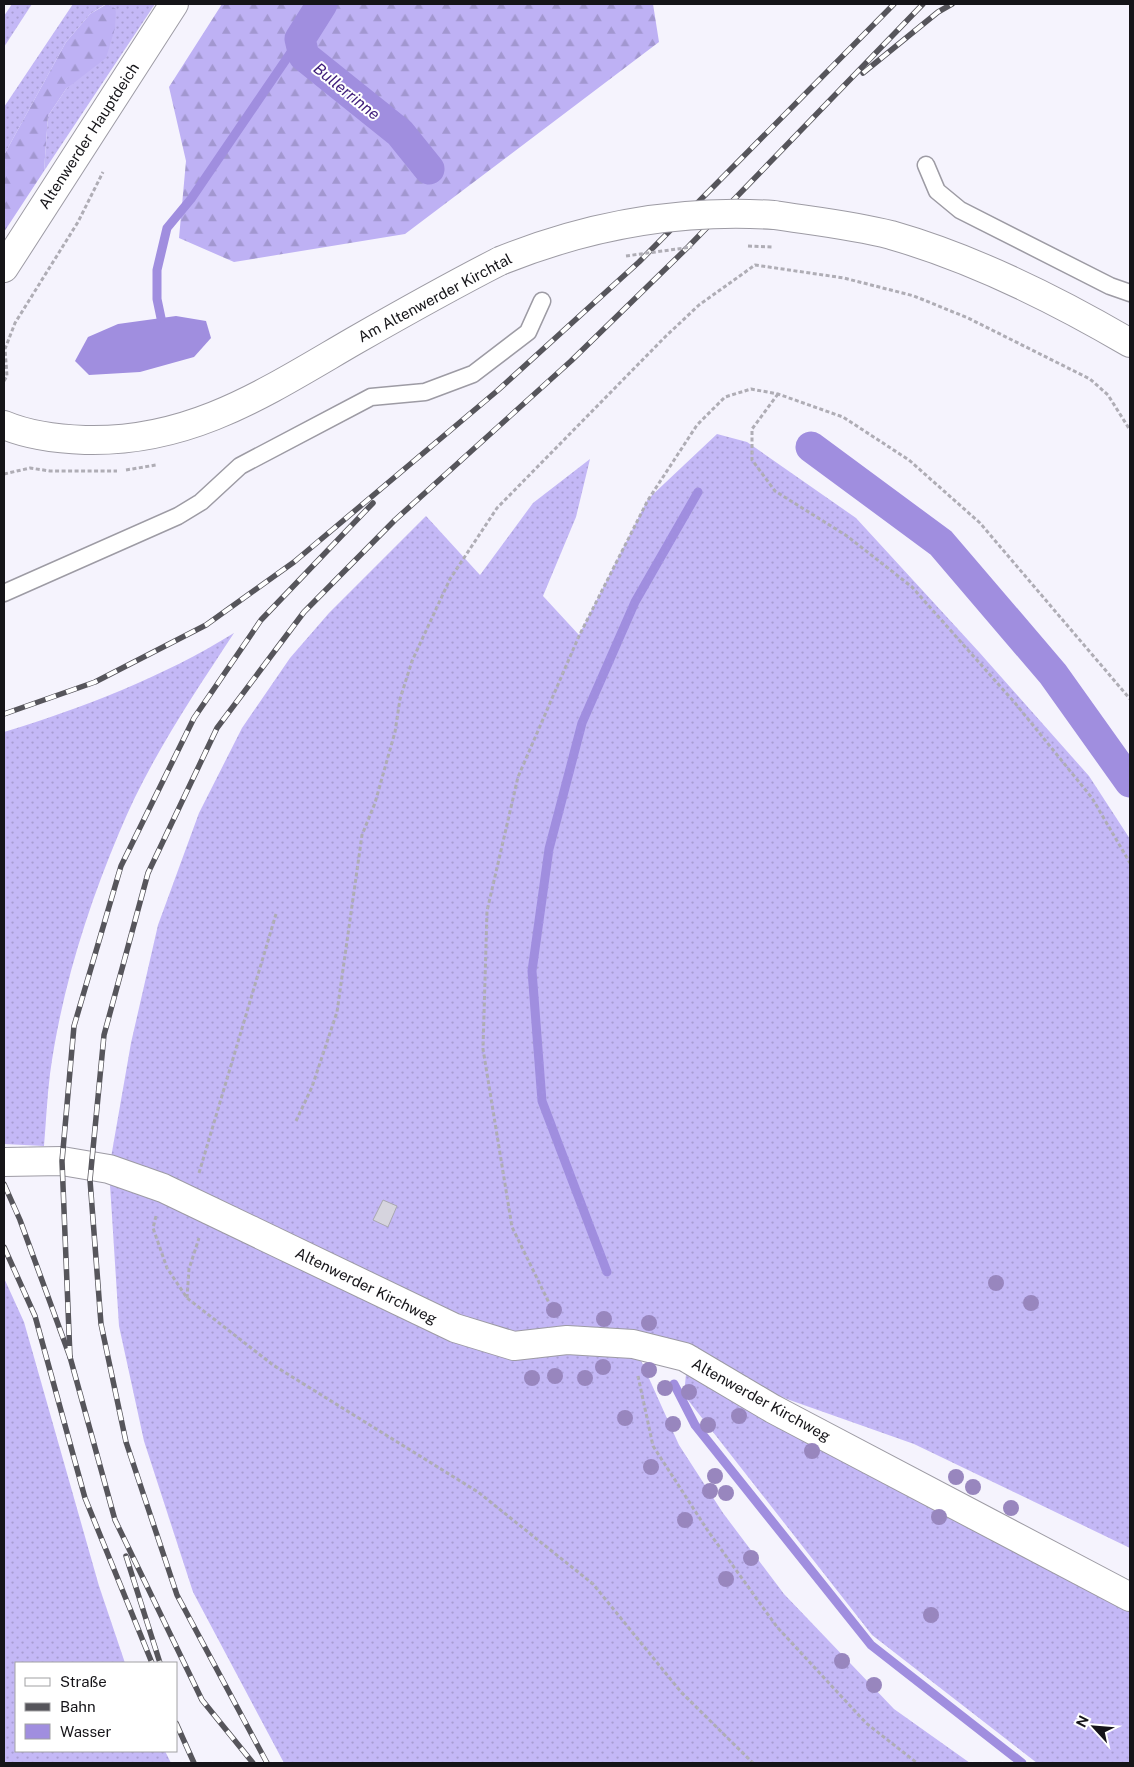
<svg xmlns="http://www.w3.org/2000/svg" width="1134" height="1767" font-family="'Public Sans',sans-serif">
	<defs>
		<pattern id="grass-dots" width="8" height="8" patternUnits="userSpaceOnUse" patternTransform="scale(1.25)"><rect width="8" height="8" fill="#c4b8f6"/><path d="M2 2h.1M6 6h.1" fill="none" stroke="#a89dd2" stroke-width="1.8" stroke-linecap="round"/></pattern>
		<pattern id="forest-firs" width="22" height="20" patternUnits="userSpaceOnUse" patternTransform="scale(1.25)"><rect width="22" height="20" fill="#beb1f4"/><path d="M5 1l3.5 6h-7zM16 11l3.5 6h-7z" fill="#a297d0"/></pattern>
	</defs>
	<rect width="100%" height="100%" fill="#f5f3fd"/>
	<!-- grass -->
	<g fill="url(#grass-dots)">
		<polygon points="12,4 32,4 4,47 4,16"/>
		<polygon points="73,4 106,4 90,14 66,42 4,155 4,107"/>
		<polygon points="107,4 155,4 44,171 48,116 66,89 76,80 116,10"/>
		<polygon points="717,434 747,442 856,518 979,652 1089,776 1130,839 1130,1548 914,1444 634,1345 679,1445 723,1513 784,1594 894,1709 970,1763 284,1763 193,1592 144,1441 119,1326 109,1169 131,1043 158,925 199,813 242,728 290,658 329,613 426,516 480,575 533,503 590,459 576,517 543,596 579,635 648,499"/>
		<path d="M 234,633 C 192,697 148,762 119,833 C 87,909 61,992 50,1074 C 47,1098 46,1122 44,1146 L 4,1144 L 4,732 C 83,708 163,677 234,633 Z"/>
		<polygon points="4,1278 24,1322 99,1586 125,1663 16,1663 16,1751 165,1751 171,1763 4,1763"/>
		<polygon points="686,1374 885,1482 1130,1601 1130,1763 1037,1763 872,1635 684,1395"/>
	</g>
	<!-- forest -->
	<g fill="url(#forest-firs)">
		<polygon points="107,4 116,9 115,28 106,58 66,89 48,116 44,171 4,232 4,155 66,42 90,14"/>
		<polygon points="222,4 653,4 659,42 405,234 234,262 179,238 186,161 169,87"/>
	</g>
	<!-- water -->
	<polygon fill="#a08edf" points="176,316 206,321 211,338 194,357 140,372 89,375 75,361 88,337 118,324"/>
	<g fill="none" stroke-linecap="round" stroke-linejoin="round">
		<!-- stream -->
		<g stroke="#a08edf" stroke-width="9">
			<polyline points="161,318 157,299 157,270 167,228 191,199 300,39"/>
			<polyline points="607,1272 542,1101 532,971 549,849 582,723 635,602 698,492"/>
			<polyline points="674,1384 695,1425 871,1645 1022,1763"/>
		</g>
		<!-- canal -->
		<g stroke="#a08edf" stroke-width="31">
			<polyline points="322,4 300,39 304,56 400,133 429,169"/>
			<polyline points="811,447 941,543 1053,674 1130,782"/>
		</g>
	</g>
	<!-- building -->
	<polygon fill="#d6d4de" stroke="#a9a8b1" points="383,1200 397,1206 388,1227 373,1220"/>
	<g fill="none" stroke-linecap="round" stroke-linejoin="round">
		<!-- service casing -->
		<g stroke="#9d9ba4" stroke-width="19">
			<g id="service">
				<polyline points="926,165 937,191 960,210 1110,286 1130,293"/>
				<polyline points="4,593 178,516 201,502 240,466 371,397 425,392 473,374 528,332 542,301"/>
			</g>
		</g>
		<!-- minor casing -->
		<g stroke="#9d9ba4" stroke-width="30">
			<g id="minor">
				<path d="M 774,215 C 813,221 852,225 891,235 C 975,259 1055,299 1130,343"/>
				<polyline points="4,268 174,4"/>
				<path d="M 4,425 C 30,436 57,439 85,440 C 191,443 266,392 354,341 C 403,313 451,286 500,261"/>
				<polyline points="4,1162 62,1161 109,1169 163,1188 455,1328 514,1346 567,1340 633,1344 685,1357 773,1409 1130,1597"/>
			</g>
		</g>
		<!-- path -->
		<g stroke="#afadb5" stroke-width="3" stroke-dasharray="4 2.5" stroke-linecap="butt">
			<polyline points="4,381 7,376 5,349 15,323 78,222 103,172"/>
			<polyline points="778,394 752,429 752,460 775,491 847,536 912,587 1015,703 1092,798 1130,863"/>
			<polyline points="126,470 156,465"/>
			<polyline points="4,474 30,468 50,471 117,471"/>
			<polyline points="296,1121 312,1087 337,1012 362,835 375,803 395,732 400,699 412,661 450,579 497,508 665,337 699,305 755,265 844,278 914,296 968,318 1090,379 1108,395 1130,430"/>
			<polyline points="199,1173 276,914"/>
			<polyline points="156,1216 153,1228 167,1268 187,1298 273,1365 478,1492 593,1584 681,1692 753,1763"/>
			<polyline points="187,1298 189,1269 199,1238"/>
			<polyline points="554,1313 512,1227 483,1049 487,911 518,777 579,636 648,500 697,425 725,397 751,389 778,394 843,417 909,460 980,523 1130,699"/>
			<polyline points="638,1376 653,1446 708,1531 777,1627 866,1723 917,1763"/>
		</g>
		<!-- service -->
		<use href="#service" stroke="#fff" stroke-width="16"/>
		<!-- minor -->
		<use href="#minor" stroke="#fff" stroke-width="28"/>
		<!-- rail casing -->
		<g stroke="#56555b" stroke-width="5.5">
			<g id="rail">
				<polyline points="863,73 938,12 952,4"/>
				<polyline points="4,714 95,682 206,625 294,562 497,391 639,262 894,4"/>
				<polyline points="4,1184 20,1220 70,1357 115,1520 202,1700 253,1763"/>
				<polyline points="4,1247 35,1316 85,1498 152,1663"/>
				<polyline points="70,1357 62,1161 74,1026 121,866 194,718 261,620 373,503"/>
				<polyline points="126,1556 160,1663"/>
				<polyline points="176,1723 194,1763"/>
				<polyline points="267,1763 177,1595 126,1442 101,1324 90,1180 104,1035 148,873 217,728 304,612 395,520 571,361 689,246 923,4"/>
			</g>
		</g>
		<!-- rail -->
		<use href="#rail" stroke="#fff" stroke-width="4" stroke-dasharray="11" stroke-linecap="butt"/>
		<!-- minor-bridge casing -->
		<g stroke="#9d9ba4" stroke-width="30" stroke-linecap="butt">
			<path id="minor-bridge" d="M 500,261 C 589,225 679,209 774,215"/>
		</g>
		<!-- path-bridge -->
		<g stroke="#afadb5" stroke-width="3" stroke-dasharray="4 2.5" stroke-linecap="butt">
			<polyline points="748,246 772,247"/>
			<polyline points="626,256 692,247"/>
		</g>
		<!-- minor-bridge -->
		<use href="#minor-bridge" stroke="#fff" stroke-width="28"/>
	</g>
	<!-- trees -->
	<g fill="#9886be">
		<circle cx="996" cy="1283" r="8"/>
		<circle cx="1031" cy="1303" r="8"/>
		<circle cx="554" cy="1310" r="8"/>
		<circle cx="604" cy="1319" r="8"/>
		<circle cx="649" cy="1323" r="8"/>
		<circle cx="603" cy="1367" r="8"/>
		<circle cx="649" cy="1370" r="8"/>
		<circle cx="555" cy="1376" r="8"/>
		<circle cx="532" cy="1378" r="8"/>
		<circle cx="585" cy="1378" r="8"/>
		<circle cx="665" cy="1388" r="8"/>
		<circle cx="689" cy="1392" r="8"/>
		<circle cx="739" cy="1416" r="8"/>
		<circle cx="625" cy="1418" r="8"/>
		<circle cx="673" cy="1424" r="8"/>
		<circle cx="708" cy="1425" r="8"/>
		<circle cx="812" cy="1451" r="8"/>
		<circle cx="651" cy="1467" r="8"/>
		<circle cx="715" cy="1476" r="8"/>
		<circle cx="956" cy="1477" r="8"/>
		<circle cx="973" cy="1487" r="8"/>
		<circle cx="710" cy="1491" r="8"/>
		<circle cx="726" cy="1493" r="8"/>
		<circle cx="1011" cy="1508" r="8"/>
		<circle cx="939" cy="1517" r="8"/>
		<circle cx="685" cy="1520" r="8"/>
		<circle cx="751" cy="1558" r="8"/>
		<circle cx="726" cy="1579" r="8"/>
		<circle cx="931" cy="1615" r="8"/>
		<circle cx="842" cy="1661" r="8"/>
		<circle cx="874" cy="1685" r="8"/>
	</g>
	<g text-anchor="middle" stroke-width="4" stroke-linejoin="round" paint-order="stroke">
		<!-- street labels -->
		<g font-size="15" fill="#151418" stroke="#fff">
			<text transform="translate(89 136) rotate(-57)" y="5">Altenwerder Hauptdeich</text>
			<text transform="translate(435 298) rotate(-28)" y="5">Am Altenwerder Kirchtal</text>
			<text transform="translate(366 1286) rotate(26)" y="5">Altenwerder Kirchweg</text>
			<text transform="translate(761 1400) rotate(29)" y="5">Altenwerder Kirchweg</text>
		</g>
		<!-- water labels -->
		<g font-size="16" font-style="italic" fill="#3e1c7a" stroke="#fff">
			<text transform="translate(347 91) rotate(39)" y="6">Bullerrinne</text>
		</g>
	</g>
	<!-- border -->
	<rect width="1134" height="1767" fill="none" stroke="#151418" stroke-width="10"/>
	<!-- legend -->
	<rect x="15" y="1662" width="162" height="90" fill="#ffffff" stroke="#a1a1a3"/>
	<rect x="25" y="1678" width="25" height="8" fill="#ffffff" stroke="#a1a1a3"/>
	<text x="60" y="1687" font-size="15" fill="#151418">Straße</text>
	<rect x="25" y="1703" width="25" height="8" fill="#56555b" stroke="#a1a1a3"/>
	<text x="60" y="1712" font-size="15" fill="#151418">Bahn</text>
	<rect x="25" y="1724" width="25" height="15" fill="#a08edf" stroke="#a1a1a3"/>
	<text x="60" y="1737" font-size="15" fill="#151418">Wasser</text>
	<!-- north arrow -->
	<g transform="translate(1094 1727) rotate(296)" stroke="#ffffff" stroke-width="4" paint-order="stroke">
	<path d="M0-4L9 19L0 12L-9 19Z" fill="#151418"/>
	<text y="-8" font-size="14" font-weight="bold" text-anchor="middle" fill="#151418">N</text>
	</g>
</svg>
